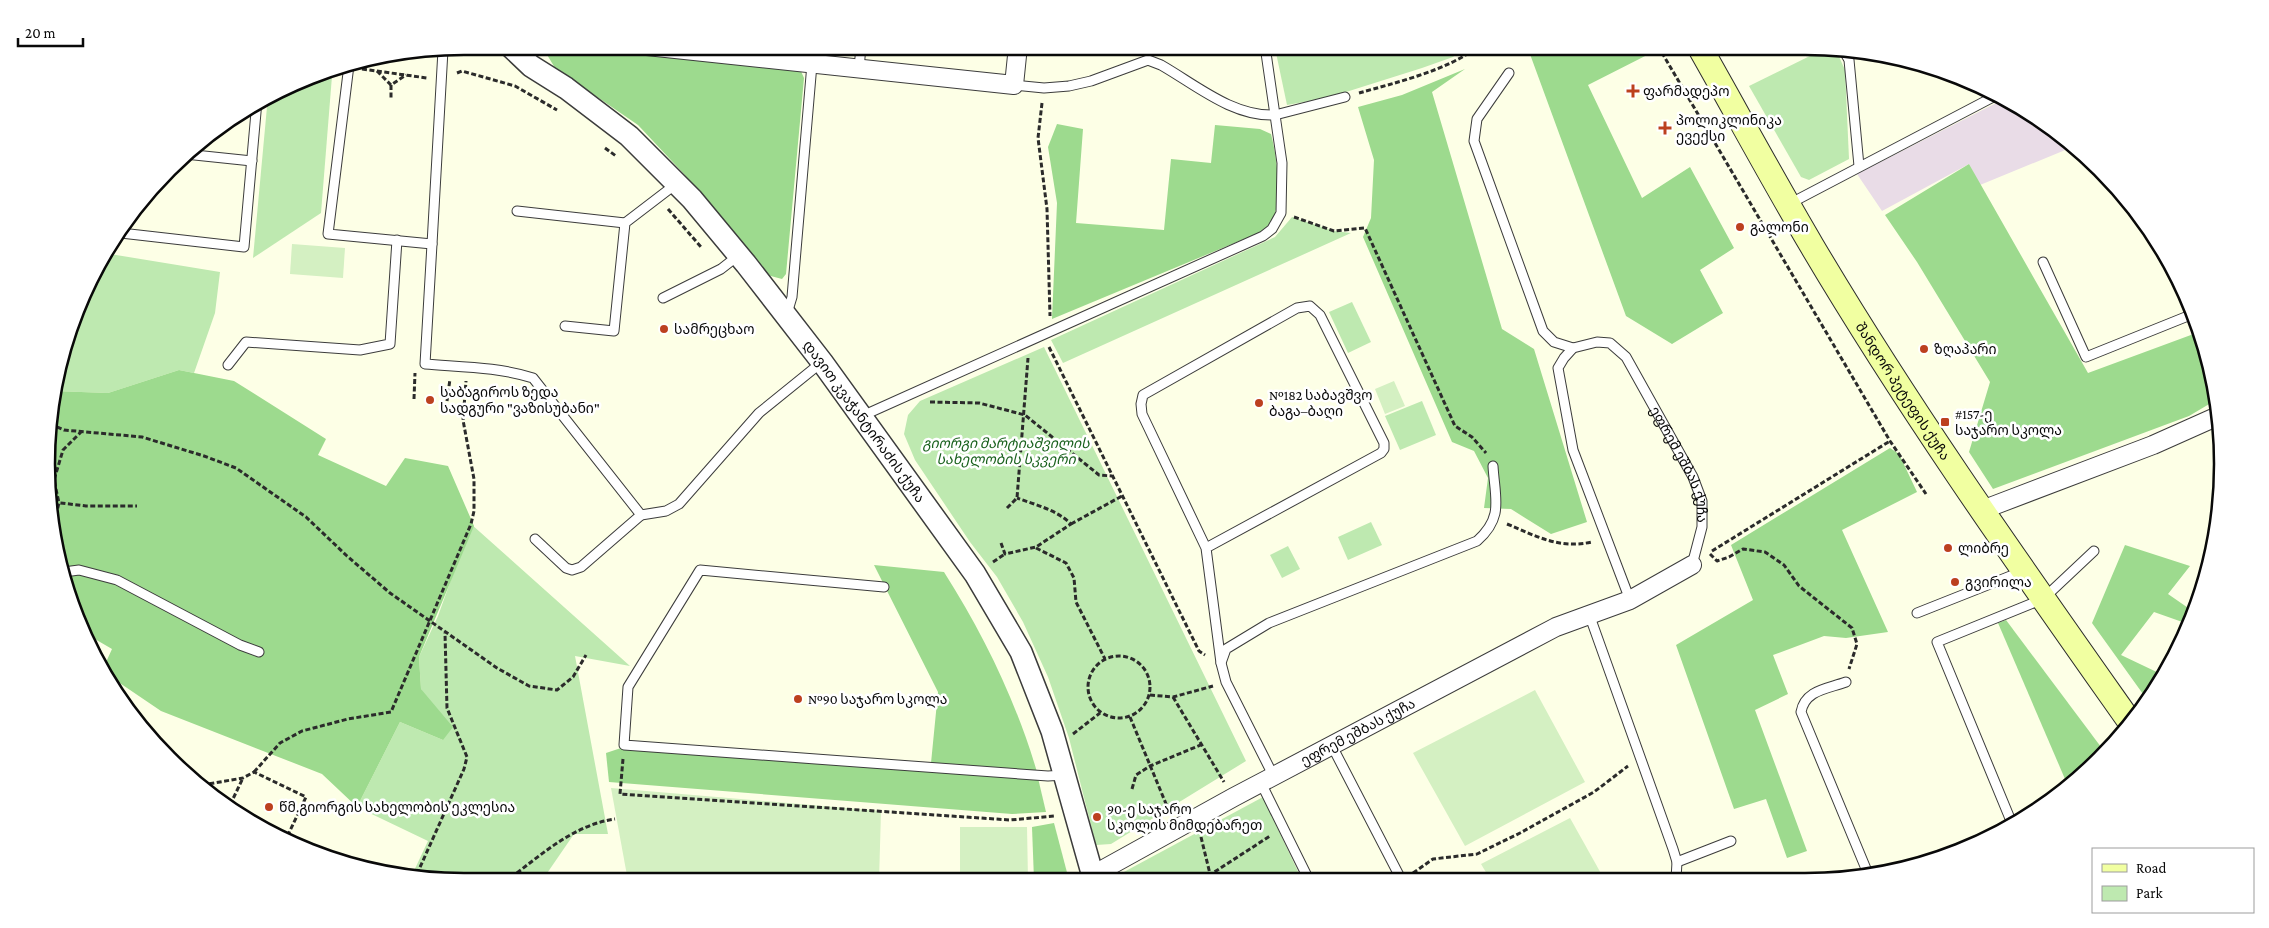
<svg xmlns="http://www.w3.org/2000/svg" width="2269" height="928" font-family="'Crimson Pro','Noto Sans Georgian',serif">
	<rect width="100%" height="100%" fill="#fdffe6"/>
	<!-- industrial -->
	<polygon fill="#e9dce7" points="2006,98 2075,146 1980,185 1969,164 1882,211 1857,174"/>
	<!-- green -->
	<g fill="#bee9b0">
		<polygon points="1293,46 1466,46 1453,57 1422,68 1327,98 1287,105 1275,48"/>
		<polygon points="1824,49 1837,52 1845,70 1849,159 1809,180 1801,177 1749,86"/>
		<polygon points="315,75 332,76 321,213 253,258 268,96"/>
		<polygon points="1292,217 1334,231 1351,233 1063,363 1051,340 1275,237"/>
		<polygon points="104,253 220,272 215,313 194,373 179,370 108,393 54,391 69,329"/>
		<polygon points="1352,302 1371,342 1348,353 1329,312"/>
		<polygon points="1044,347 1246,761 1111,844 1096,845 1069,738 1048,677 1023,622 997,577 970,542 915,460 904,434 908,415 920,401"/>
		<polygon points="1422,401 1436,435 1400,450 1385,416"/>
		<polygon points="1371,522 1382,545 1348,560 1338,537"/>
		<polygon points="471,524 630,666 575,656 608,834 574,834 541,882 464,882 413,873 428,841 357,807 400,722 443,740 421,689 419,657 438,616"/>
		<polygon points="1288,546 1300,569 1282,578 1270,555"/>
		<polygon points="1263,797 1302,880 1109,880"/>
	</g>
	<!-- forest -->
	<g fill="#9dda8e">
		<polygon points="548,46 584,46 800,69 804,78 786,274 782,279 767,275 684,174 638,125 555,68 546,53"/>
		<polygon points="1527,46 1653,46 1655,51 1588,85 1642,198 1690,167 1734,248 1700,270 1723,313 1672,344 1626,316"/>
		<polygon points="1465,69 1432,92 1502,329 1534,349 1587,522 1551,534 1511,509 1484,508 1488,478 1474,451 1452,442 1363,237 1371,218 1374,160 1358,107 1402,95"/>
		<path d="M 1057,124 L 1083,129 L 1076,223 L 1164,230 L 1171,159 L 1211,163 L 1215,125 L 1260,129 L 1271,134 C 1277,157 1281,190 1275,214 C 1273,222 1267,227 1261,232 L 1052,319 L 1057,203 L 1048,147 Z"/>
		<polygon points="1969,164 2088,373 2199,332 2208,356 2216,400 2189,416 1993,489 1969,452 1990,382 1917,262 1885,215"/>
		<polygon points="179,370 234,381 326,439 318,455 386,486 405,458 448,466 474,526 419,657 421,689 453,727 443,740 400,722 357,807 322,774 161,711 102,671 112,649 88,635 54,545 50,409 54,391 108,393"/>
		<polygon points="1890,448 1899,454 1917,492 1842,530 1888,632 1846,638 1824,636 1773,655 1788,694 1755,710 1807,851 1787,858 1766,799 1734,809 1676,645 1753,600 1731,545"/>
		<polygon points="2125,545 2190,566 2168,594 2194,612 2188,624 2154,612 2121,655 2163,675 2148,701 2092,623"/>
		<path d="M 874,565 L 944,572 C 984,635 1016,701 1037,772 L 931,763 L 938,692 Z"/>
		<polygon points="2006,620 2104,751 2080,778 2068,786 1998,623"/>
		<polygon points="621,748 1038,778 1046,812 1012,814 609,782 606,753"/>
		<polygon points="1054,823 1069,880 1034,880 1032,827"/>
	</g>
	<!-- pitch -->
	<g fill="#d4f0c2">
		<polygon points="292,244 345,248 343,278 290,274"/>
		<polygon points="1394,381 1405,406 1385,414 1375,389"/>
		<polygon points="1535,690 1585,782 1465,846 1413,753"/>
		<polygon points="611,788 881,811 879,881 628,881"/>
		<polygon points="1570,818 1603,877 1598,879 1490,879 1481,864"/>
		<polygon points="960,827 1027,827 1028,880 960,880"/>
	</g>
	<g fill="none" stroke-linecap="round" stroke-linejoin="round">
		<!-- service casing -->
		<g stroke="#3c3c3c" stroke-width="11">
			<g id="service">
				<polyline points="1265,46 1275,115 1345,97"/>
				<polyline points="1845,53 1849,60 1859,166"/>
				<polyline points="349,65 328,234 432,244 443,50"/>
				<polyline points="859,69 861,46"/>
				<polyline points="1509,73 1477,119 1474,141 1543,331 1554,342 1573,348"/>
				<polyline points="185,154 252,161"/>
				<polyline points="1789,204 1997,95"/>
				<polyline points="517,211 625,223"/>
				<polyline points="121,233 244,247 257,101"/>
				<path d="M 432,244 L 425,364 C 461,367 499,367 533,378 L 641,515 L 666,511 L 679,504 L 759,413 L 822,362"/>
				<polyline points="2043,262 2086,357 2193,314"/>
				<polyline points="663,298 721,269 739,255"/>
				<polyline points="782,311 789,307 792,297 812,64"/>
				<polyline points="565,326 614,331 625,223 676,184"/>
				<polyline points="228,365 246,342 360,350 390,344 397,240"/>
				<path d="M 862,416 L 1263,236 L 1272,229 L 1281,213 L 1282,163 L 1275,115 C 1233,117 1196,85 1161,65 L 1148,60 L 1091,81 L 1069,86 L 1044,88 L 1014,85"/>
				<polyline points="535,539 566,568 572,570 581,567 641,515"/>
				<polyline points="1206,548 1381,453 1384,449 1384,443 1320,315 1310,306 1297,308 1143,395 1141,404 1142,414 1206,548 1221,663"/>
				<polyline points="64,572 79,570 117,580 240,645 259,652"/>
				<polyline points="884,587 700,570 628,687 624,745 1048,776 1064,775"/>
				<path id="s1" d="M 1630,600 L 1573,450 L 1558,368 L 1564,358 L 1573,348 L 1597,342 L 1610,343 L 1626,357 L 1693,477 L 1702,501 L 1702,527 L 1692,565"/>
				<polyline points="1917,613 2023,571"/>
				<polyline points="1589,614 1673,849 1677,862 1676,879"/>
				<path d="M 1846,682 C 1827,689 1805,690 1801,712 L 1869,876"/>
				<polyline points="1332,746 1401,879"/>
				<path d="M 1274,777 L 1226,682 L 1221,663 L 1226,649 L 1269,623 L 1477,541 C 1504,517 1495,499 1493,466"/>
				<polyline points="1261,783 1309,880"/>
				<polyline points="2011,821 1937,642 2043,599 2094,551"/>
				<polyline points="1677,862 1731,841"/>
			</g>
		</g>
		<!-- minor casing -->
		<g stroke="#3c3c3c" stroke-width="20">
			<g id="minor">
				<polyline points="647,46 1014,85 1018,46"/>
				<polyline points="1982,510 2153,445 2218,416"/>
				<path id="s2" d="M 1093,875 L 1234,797 L 1556,627 L 1630,600 L 1692,565"/>
			</g>
		</g>
		<!-- tertiary casing -->
		<g stroke="#3c3c3c" stroke-width="24">
			<g id="tertiary">
				<path id="s3" d="M 510,46 L 531,66 L 566,88 L 629,136 L 692,199 L 746,264 L 822,362 L 975,574 L 1021,652 L 1052,731 L 1094,880"/>
			</g>
		</g>
		<!-- secondary casing -->
		<g stroke="#2b2b2b" stroke-width="26">
			<g id="secondary">
				<path id="s4" d="M 1699,46 C 1737,113 1773,180 1812,246 C 1909,410 2020,566 2130,722"/>
			</g>
		</g>
		<!-- path -->
		<g stroke="#2b2b2b" stroke-width="3" stroke-dasharray="5 2.5" stroke-linecap="butt">
			<polyline points="1658,46 1890,441 1926,494"/>
			<polyline points="362,69 427,78"/>
			<polyline points="377,71 391,85 406,75"/>
			<polyline points="457,73 462,71 515,86 557,110"/>
			<polyline points="391,85 391,99"/>
			<path d="M 1359,93 C 1394,83 1450,70 1478,46"/>
			<polyline points="1042,103 1038,138 1047,209 1050,316"/>
			<polyline points="605,148 616,156"/>
			<polyline points="668,209 701,247"/>
			<polyline points="1294,217 1334,231 1365,228 1455,426 1472,437 1486,453"/>
			<polyline points="1049,347 1199,651 1205,655"/>
			<polyline points="414,399 415,373"/>
			<polyline points="447,401 450,379"/>
			<polyline points="930,402 979,403 1025,415 1099,475 1112,476"/>
			<polyline points="50,424 64,430 142,437 204,456 236,468 306,517 347,556 390,593 497,668 529,686 557,690 573,677 586,655"/>
			<polyline points="53,502 86,506 137,506"/>
			<polyline points="1007,508 1017,498 1028,358"/>
			<polyline points="54,523 59,503 54,480 63,450 81,432"/>
			<polyline points="1071,524 1122,496"/>
			<path d="M 1507,524 C 1538,537 1559,549 1592,542"/>
			<path d="M 1001,543 L 1005,554 L 1036,547 L 1071,524 C 1057,510 1036,505 1017,498"/>
			<polyline points="1036,548 1066,563 1074,578 1076,602 1105,659"/>
			<polyline points="1712,551 1890,441"/>
			<polyline points="1710,554 1717,561 1729,557 1743,549 1765,552 1784,565 1799,586 1852,628 1857,644 1849,669"/>
			<polyline points="993,562 1005,554"/>
			<circle cx="1119" cy="687" r="31"/>
			<polyline points="1150,695 1173,697 1213,686"/>
			<polyline points="1173,697 1224,782"/>
			<polyline points="1130,717 1169,811"/>
			<polyline points="1073,734 1100,713"/>
			<polyline points="623,759 620,794 1010,820 1055,816"/>
			<polyline points="183,770 208,784 243,778 254,772 306,797 287,837"/>
			<polyline points="254,772 280,743 302,731 348,719 391,712 471,524 474,511 474,479 463,420 466,381"/>
			<polyline points="1132,789 1136,775 1150,766 1203,744"/>
			<polyline points="236,809 230,805 243,778"/>
			<polyline points="1201,837 1210,874 1214,880"/>
			<polyline points="1413,873 1433,859 1477,854 1520,833 1594,792 1628,766"/>
			<polyline points="417,874 464,769 467,757 447,708 445,633"/>
			<polyline points="1202,880 1270,836"/>
			<path d="M 505,882 C 539,857 572,825 615,819"/>
		</g>
		<!-- service -->
		<use href="#service" stroke="#fff" stroke-width="9"/>
		<!-- minor -->
		<use href="#minor" stroke="#fff" stroke-width="18"/>
		<!-- tertiary -->
		<use href="#tertiary" stroke="#fff" stroke-width="21"/>
		<!-- secondary -->
		<use href="#secondary" stroke="#f1ffa1" stroke-width="24"/>
	</g>
	<!-- markers -->
	<g fill="#bc401f" stroke="#fff" stroke-width="2">
		<path d="M1630.5 83.5h5v5h5v5h-5v5h-5v-5h-5v-5h5z"/>
		<path d="M1662.5 120.5h5v5h5v5h-5v5h-5v-5h-5v-5h5z"/>
		<circle cx="1740" cy="227" r="5"/>
		<circle cx="664" cy="329" r="5"/>
		<circle cx="1924" cy="349" r="5"/>
		<circle cx="430" cy="400" r="5"/>
		<circle cx="1259" cy="403" r="5"/>
		<rect x="1940" y="417" width="10" height="10" rx="2.5"/>
		<circle cx="1948" cy="548" r="5"/>
		<circle cx="1955" cy="582" r="5"/>
		<circle cx="798" cy="699" r="5"/>
		<circle cx="269" cy="807" r="5"/>
		<circle cx="1097" cy="817" r="5"/>
	</g>
	<g text-anchor="middle" stroke-width="5" stroke-linejoin="round" paint-order="stroke">
		<!-- poi labels -->
		<g font-size="14" fill="#090909" stroke="#fff" text-anchor="start">
			<text x="1643" y="96">ფარმადეპო</text>
			<text x="1676" y="125">პოლიკლინიკა<tspan x="1676" dy="16">ევექსი</tspan></text>
			<text x="1750" y="232">გალონი</text>
			<text x="674" y="334">სამრეცხაო</text>
			<text x="1934" y="354">ზღაპარი</text>
			<text x="440" y="397">საბაგიროს ზედა<tspan x="440" dy="16">სადგური "ვაზისუბანი"</tspan></text>
			<text x="1269" y="400">№182 საბავშვო<tspan x="1269" dy="16">ბაგა–ბაღი</tspan></text>
			<text x="1955" y="419">#157-ე<tspan x="1955" dy="16">საჯარო სკოლა</tspan></text>
			<text x="1958" y="553">ლიბრე</text>
			<text x="1965" y="587">გვირილა</text>
			<text x="808" y="704">№90 საჯარო სკოლა</text>
			<text x="279" y="812">წმ.გიორგის სახელობის ეკლესია</text>
			<text x="1107" y="814">90-ე საჯარო<tspan x="1107" dy="16">სკოლის მიმდებარეთ</tspan></text>
		</g>
		<!-- street labels -->
		<g font-size="14" fill="#090909" stroke="#fff">
			<text dy="5" stroke="none"><textPath href="#s4" startOffset="401">შანდორ პეტეფის ქუჩა</textPath></text>
			<text dy="5" stroke="none"><textPath href="#s3" startOffset="520">დავით კვაჭანტირაძის ქუჩა</textPath></text>
			<text dy="5" stroke="none"><textPath href="#s1" startOffset="449">ეფრემ ეშბას ქუჩა</textPath></text>
			<text dy="5" stroke="none"><textPath href="#s2" startOffset="301">ეფრემ ეშბას ქუჩა</textPath></text>
		</g>
		<!-- park labels -->
		<g font-size="14" font-style="italic" fill="#19611d" stroke="#fff">
			<text x="1006" y="448">გიორგი მარტიაშვილის<tspan x="1006" dy="16">სახელობის სკვერი</tspan></text>
		</g>
	</g>
	<!-- crop -->
	<path d="M0 0H2269V928H0ZM464 55H1805A409 409 0 0 1 2214 464V464A409 409 0 0 1 1805 873H464A409 409 0 0 1 55 464V464A409 409 0 0 1 464 55Z" fill="#fff" fill-rule="evenodd"/>
	<path fill="none" stroke="#090909" stroke-width="2.5" d="M464 55H1805A409 409 0 0 1 2214 464V464A409 409 0 0 1 1805 873H464A409 409 0 0 1 55 464V464A409 409 0 0 1 464 55Z"/>
	<!-- legend -->
	<rect x="2092" y="848" width="162" height="65" fill="#ffffff" stroke="#9d9d9d"/>
	<rect x="2102" y="864" width="25" height="8" fill="#f1ffa1" stroke="#9d9d9d"/>
	<text x="2136" y="873" font-size="15" fill="#090909">Road</text>
	<rect x="2102" y="886" width="25" height="15" fill="#bee9b0" stroke="#9d9d9d"/>
	<text x="2136" y="898" font-size="15" fill="#090909">Park</text>
	<!-- scale -->
	<path d="M18 38v8h65v-8" fill="none" stroke="#090909" stroke-width="2.5"/>
	<text x="25" y="38" font-size="15" fill="#090909" stroke="#ffffff" stroke-width="4" paint-order="stroke">20 m</text>
</svg>
